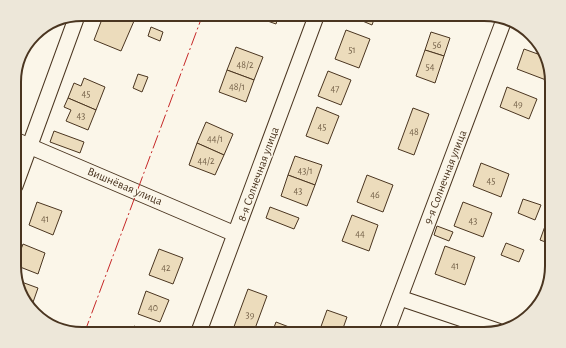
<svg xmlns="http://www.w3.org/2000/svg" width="566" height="348" font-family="'Alegreya Sans',sans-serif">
	<rect width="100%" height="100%" fill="#fbf6e9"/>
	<!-- building -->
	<g fill="#ecdcbc" stroke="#4a3520">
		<polygon points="104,14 117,14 134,21 121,51 94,40"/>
		<polygon points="117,14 136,14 134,21"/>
		<polygon points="248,14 279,14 276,24"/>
		<polygon points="346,14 376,14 372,25"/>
		<polygon points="151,27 163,32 160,41 148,36"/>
		<polygon points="346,30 370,39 359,68 335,59"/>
		<polygon points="431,32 450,38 444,56 425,50"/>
		<polygon points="528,32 537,41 526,37"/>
		<polygon points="236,47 263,57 254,80 227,70"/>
		<polygon points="524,49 546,57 550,70 546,80 517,69"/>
		<polygon points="425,50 444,56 435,83 416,76"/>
		<polygon points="227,70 254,80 246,102 219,92"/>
		<polygon points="328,71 351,80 341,105 318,96"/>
		<polygon points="138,74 148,77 142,92 133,88"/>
		<polygon points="84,78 105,87 96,110 68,98 74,83 81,86"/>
		<polygon points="507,87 537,99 529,119 500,107"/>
		<polygon points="68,98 96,110 88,130 66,121 71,110 64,107"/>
		<polygon points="317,107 339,116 328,144 306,136"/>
		<polygon points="413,108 429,114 414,155 398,149"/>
		<polygon points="206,122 233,134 224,155 197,143"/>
		<polygon points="54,131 84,142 80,153 50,142"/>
		<polygon points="197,143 224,155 215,175 189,165"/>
		<polygon points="295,156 322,165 315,185 288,175"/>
		<polygon points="481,163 509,174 501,197 473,186"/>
		<polygon points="288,175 315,185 307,206 281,196"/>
		<polygon points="367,175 393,185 383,212 357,202"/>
		<polygon points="523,199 541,205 535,220 518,213"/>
		<polygon points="37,202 62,211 53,235 29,225"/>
		<polygon points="463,202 492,213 483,237 454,226"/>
		<polygon points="270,207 299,218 294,229 266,218"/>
		<polygon points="352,215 378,225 369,251 342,241"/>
		<polygon points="549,215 552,216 551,244 540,240"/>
		<polygon points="437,226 453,232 449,241 434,235"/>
		<polygon points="506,243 524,250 519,262 501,255"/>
		<polygon points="23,244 45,253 38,274 15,265"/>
		<polygon points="445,246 475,257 465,285 435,274"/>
		<polygon points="159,249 183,258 173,284 149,275"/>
		<polygon points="16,280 38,288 31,308 23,300"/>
		<polygon points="248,289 267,296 253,334 239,334 232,332"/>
		<polygon points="146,291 169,300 160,322 138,314"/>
		<polygon points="327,310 347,317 341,334 325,334 319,332"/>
		<polygon points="276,322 289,327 286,334 272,333"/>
		<polygon points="134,326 153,333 152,334 131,334"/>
	</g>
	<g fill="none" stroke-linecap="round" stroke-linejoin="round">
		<!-- minor casing -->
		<g stroke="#4a3520" stroke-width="17">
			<g id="minor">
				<polyline points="15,140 235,234"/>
				<polyline points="15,186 77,16"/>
				<polyline points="400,298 498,331"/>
				<polyline points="198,334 317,14"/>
				<polyline points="386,334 504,20"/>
			</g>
		</g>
		<!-- minor -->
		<use href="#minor" stroke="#fbf6e9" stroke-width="15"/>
		<!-- power -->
		<polyline stroke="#c62828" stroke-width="1" stroke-dasharray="14 3 2 3" stroke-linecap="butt" points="84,334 203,14"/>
	</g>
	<g text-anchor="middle" stroke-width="3" stroke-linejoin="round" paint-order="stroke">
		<!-- number labels -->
		<g font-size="10" fill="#725f47">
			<text x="437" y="48">56</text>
			<text x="352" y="53">51</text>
			<text x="245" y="68">48/2</text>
			<text x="430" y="70">54</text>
			<text x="237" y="90">48/1</text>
			<text x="335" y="92">47</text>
			<text x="86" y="97">45</text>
			<text x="518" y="107">49</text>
			<text x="81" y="119">43</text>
			<text x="322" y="130">45</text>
			<text x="414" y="135">48</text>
			<text x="215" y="142">44/1</text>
			<text x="206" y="164">44/2</text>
			<text x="305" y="174">43/1</text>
			<text x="491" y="184">45</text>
			<text x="298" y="194">43</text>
			<text x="375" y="198">46</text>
			<text x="45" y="222">41</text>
			<text x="473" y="224">43</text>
			<text x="360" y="237">44</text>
			<text x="455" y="269">41</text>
			<text x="166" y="271">42</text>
			<text x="153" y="311">40</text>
			<text x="250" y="318">39</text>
		</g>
		<!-- street labels -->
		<g font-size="12" fill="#4a3520" stroke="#fbf6e9">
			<text transform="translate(258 174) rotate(-70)" y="4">8-я Солнечная улица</text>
			<text transform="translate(445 177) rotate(-69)" y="4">9-я Солнечная улица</text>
			<text transform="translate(125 186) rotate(23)" y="4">Вишнёвая улица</text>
		</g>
	</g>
	<!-- crop -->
	<path d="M0 0H566V348H0ZM82 21H484A61 61 0 0 1 545 82V266A61 61 0 0 1 484 327H82A61 61 0 0 1 21 266V82A61 61 0 0 1 82 21Z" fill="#ede7d9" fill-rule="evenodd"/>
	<path fill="none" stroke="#4a3520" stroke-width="2" d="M82 21H484A61 61 0 0 1 545 82V266A61 61 0 0 1 484 327H82A61 61 0 0 1 21 266V82A61 61 0 0 1 82 21Z"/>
</svg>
